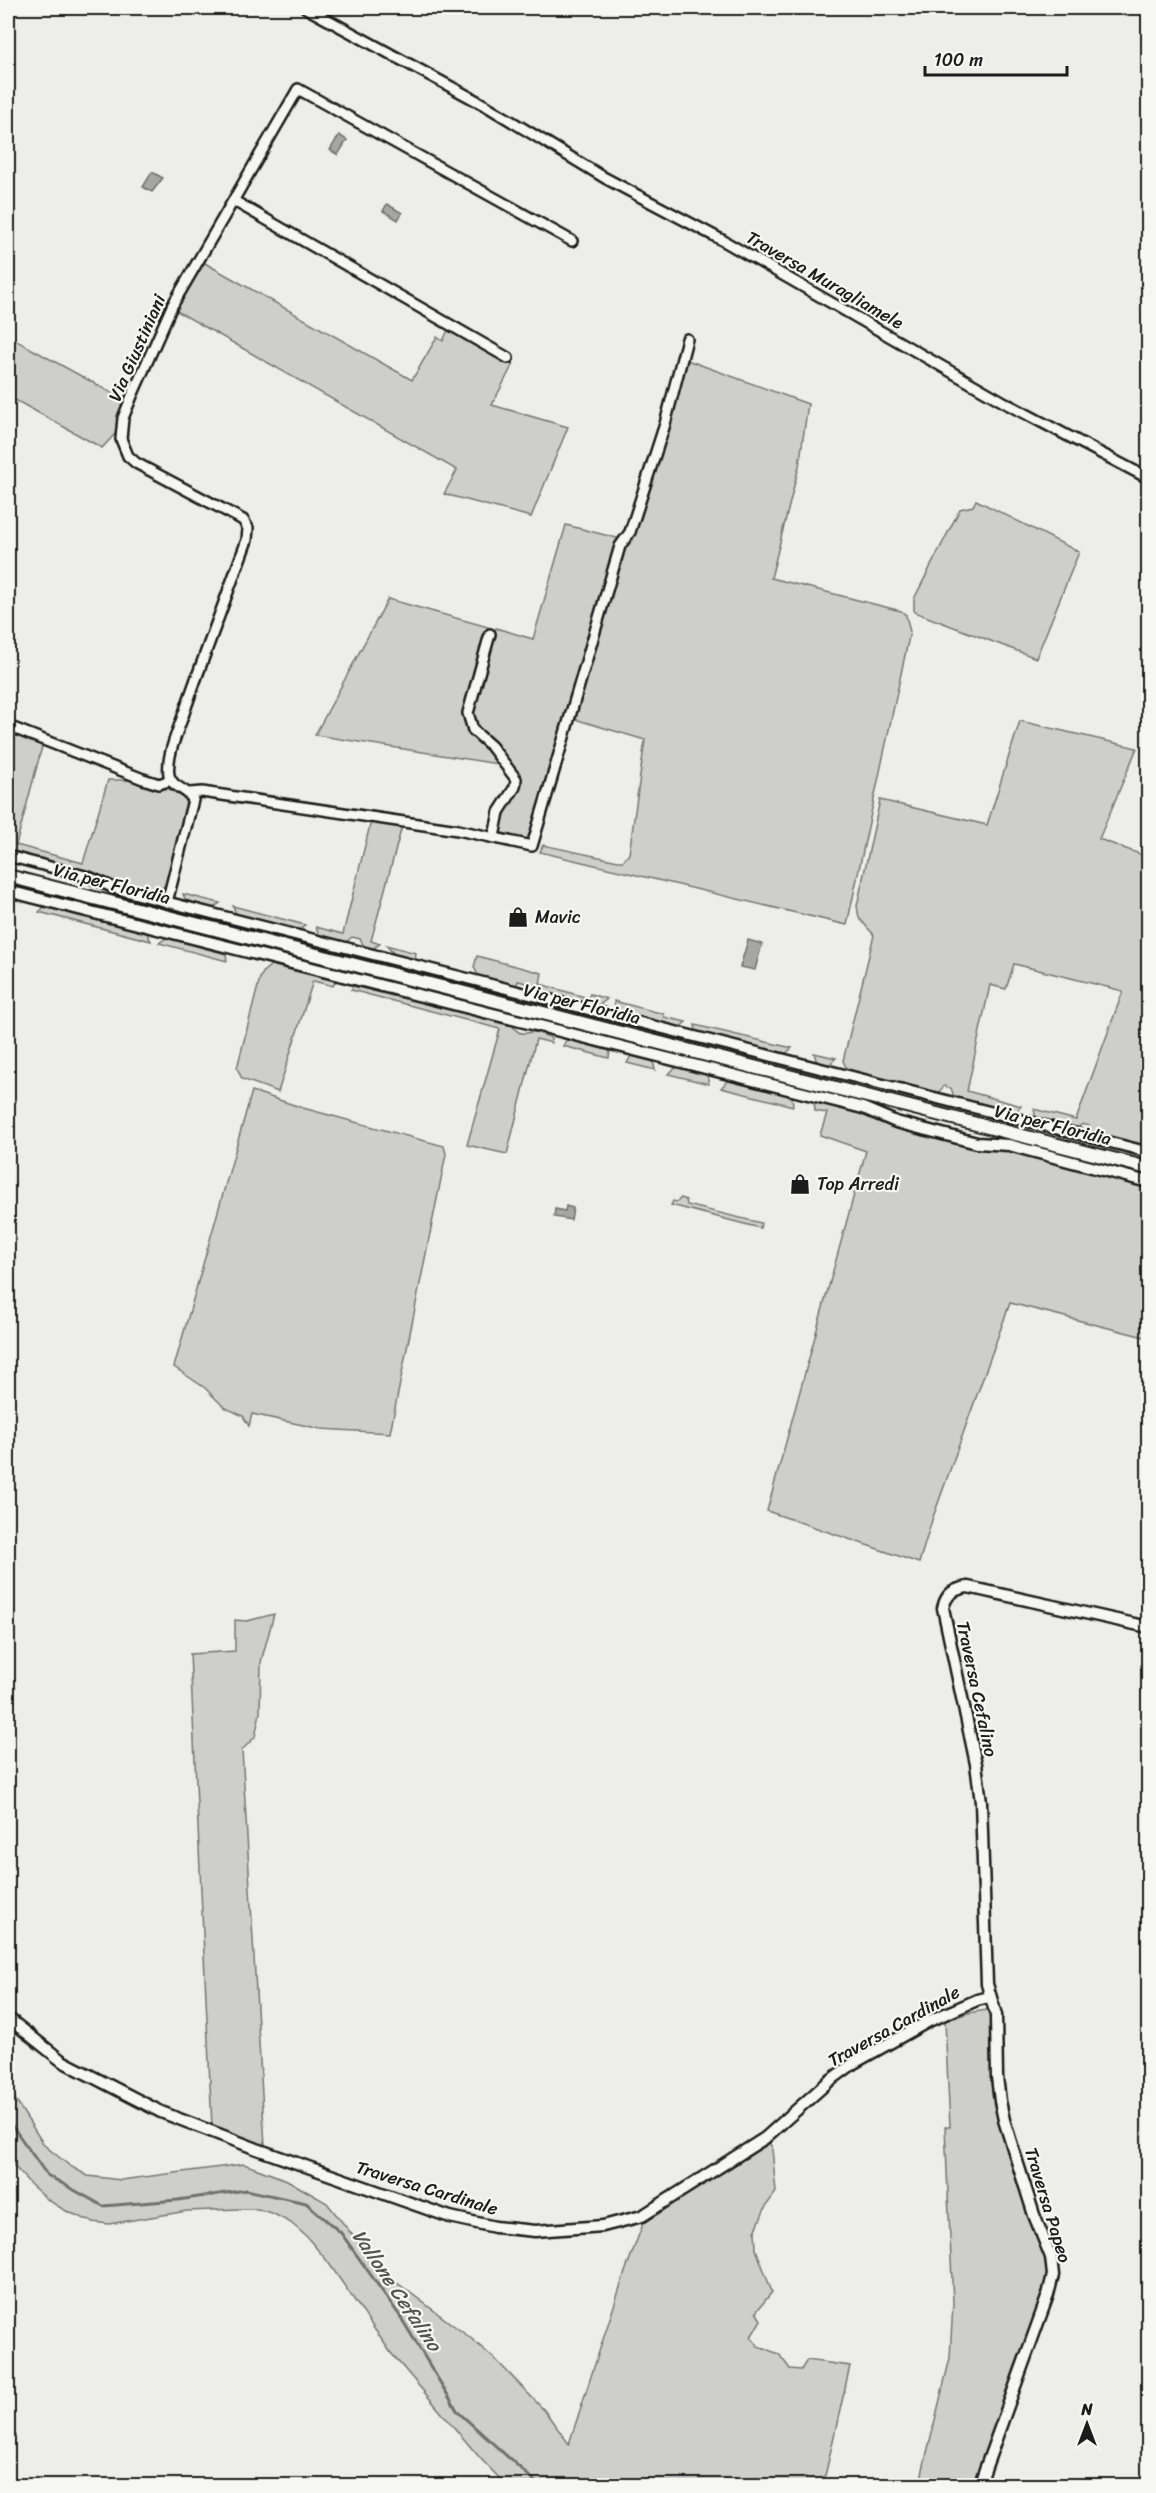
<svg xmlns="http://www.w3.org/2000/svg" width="1156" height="2493" font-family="Sriracha,sans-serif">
	<rect width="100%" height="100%" fill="#edede9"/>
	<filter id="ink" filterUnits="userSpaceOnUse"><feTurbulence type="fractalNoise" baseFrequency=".0167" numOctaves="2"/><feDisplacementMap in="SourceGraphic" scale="12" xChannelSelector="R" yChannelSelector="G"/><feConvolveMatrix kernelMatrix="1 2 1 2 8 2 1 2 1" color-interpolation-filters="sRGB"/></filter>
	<g filter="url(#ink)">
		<!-- green -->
		<g fill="#cececb" stroke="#757574" stroke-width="1.5">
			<polygon points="203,262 412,380 437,337 443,341 449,328 513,364 492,405 568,427 531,517 444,494 457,470 175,310"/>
			<polygon points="8,336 125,400 118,418 116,433 102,448 8,396"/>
			<polygon points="687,360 808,404 799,466 771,578 901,611 906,615 910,632 847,925 540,852 543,845 618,861 623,861 629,854 645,740 571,718 622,546 668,428"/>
			<polygon points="976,500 1079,552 1036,658 914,612 914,599 960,509 973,506"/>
			<polygon points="566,525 621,539 531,843 497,835 502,813 519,779 516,771 475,729 472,712 496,628 533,639"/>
			<path d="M 388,599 L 488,627 L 464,722 C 472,739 488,747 498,764 L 315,735 Z"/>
			<polygon points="1020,721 1137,748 1099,839 1148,857 1148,1148 1092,1133 1089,1126 1083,1124 1075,1129 1036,1119 1034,1109 1076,1120 1123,991 1014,964 1006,989 990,985 967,1091 1021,1106 1015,1114 955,1099 951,1088 944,1086 937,1094 848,1071 843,1061 874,935 859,918 857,906 880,800 987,825"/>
			<polygon points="8,728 43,743 16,845 83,863 108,780 133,780 180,792 189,801 170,880 155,895 114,884 98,876 8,851"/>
			<polygon points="371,821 402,826 371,941 380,944 372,949 364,946 360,939 352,937 346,942 319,935 316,927 343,934"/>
			<polygon points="183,894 220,903 213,908 186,901"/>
			<polygon points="233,906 305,925 300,930 236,914"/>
			<polygon points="44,907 147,933 151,941 39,912"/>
			<polygon points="166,938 226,954 227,961 159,943"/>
			<polygon points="386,945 416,953 415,960 394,954"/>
			<polygon points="477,956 542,973 540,984 588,998 590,994 607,999 597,1007 539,993 539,986 518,981 516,987 479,977 474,967"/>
			<polygon points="271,965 336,981 333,986 313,981 278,1092 242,1079 237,1068 260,978 264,971"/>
			<path d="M 353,986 L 512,1025 C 520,1036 521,1033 534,1032 C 538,1032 545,1036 550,1037 L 552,1043 L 536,1039 L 507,1154 L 467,1145 L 500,1029 L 351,990 Z"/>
			<polygon points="614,1001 664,1014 664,1017 686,1022 679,1028 616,1012"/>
			<polygon points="695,1025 792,1048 784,1055 696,1032"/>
			<polygon points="567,1039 610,1051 609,1058 563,1046"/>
			<polygon points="814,1053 836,1058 828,1066 817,1063"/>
			<polygon points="631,1056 653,1061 655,1070 627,1063"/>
			<polygon points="677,1067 707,1075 709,1084 668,1074"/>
			<polygon points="728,1080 792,1096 793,1106 721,1088"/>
			<polygon points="252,1091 303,1108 444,1146 446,1154 390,1433 321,1429 252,1414 249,1426 243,1416 224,1407 205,1388 174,1367"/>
			<polygon points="814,1101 864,1114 893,1127 980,1149 1009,1151 1148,1188 1148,1338 1010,1303 932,1520 919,1563 767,1511 866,1151 820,1135 827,1113 815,1111"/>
			<polygon points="681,1198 686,1200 687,1205 761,1223 760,1228 671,1205 673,1201 677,1202"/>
			<polygon points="274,1614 261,1662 260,1713 255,1737 242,1750 265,2146 212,2127 190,1654 235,1651 235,1620 247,1621"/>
			<polygon points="987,2010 993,2018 993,2069 1047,2258 1049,2275 1044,2294 976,2485 919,2486 950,2358 953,2303 945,2127 950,2127 945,2021 968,2013"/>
			<polygon points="8,2077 16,2101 44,2145 70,2166 88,2176 121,2180 244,2164 287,2180 327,2203 358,2242 365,2239 388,2276 473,2340 500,2364 544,2410 569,2444 625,2272 644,2221 770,2143 772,2148 776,2192 766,2206 755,2232 756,2249 772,2292 756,2312 761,2320 751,2337 758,2346 779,2354 790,2369 801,2370 807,2360 850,2366 823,2485 506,2485 480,2458 391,2353 328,2262 307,2237 291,2223 274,2214 258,2209 240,2209 187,2211 109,2224 92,2222 64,2210 48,2200 31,2185 8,2159"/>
		</g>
		<!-- water -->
		<g fill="#a6a6a3" stroke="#6f6f6d" stroke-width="1.5">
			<polygon points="339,135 347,140 338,155 330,150"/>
			<polygon points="152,172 163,178 152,192 143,187"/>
			<polygon points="387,204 402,213 398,220 383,211"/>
			<polygon points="748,940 762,944 755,970 740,967"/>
			<polygon points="566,1206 573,1208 571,1220 554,1217 555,1209 565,1211"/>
		</g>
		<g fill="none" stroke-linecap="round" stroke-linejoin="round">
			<!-- stream -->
			<polyline stroke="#6f6f6d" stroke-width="3" points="8,2120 47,2175 103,2206 178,2200 246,2190 306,2203 341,2233 400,2316 458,2412 540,2486"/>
			<!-- minor casing -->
			<g stroke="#1c1c1c" stroke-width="14">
				<g id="minor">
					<polyline points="306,8 488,107 605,178 722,240 1009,405 1148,478"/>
					<polyline points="234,201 508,358"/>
					<polyline points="490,634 468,713 473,730 491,746 516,779 515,787 499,812 494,837"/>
					<polyline points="8,726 143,779 159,784 171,780"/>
					<polyline points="190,793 202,792 458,830 532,846 620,546 630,532 665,424 687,339"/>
					<polyline points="8,856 89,877 114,888 167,902 1148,1152"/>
					<path d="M 167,902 L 193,800 C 188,788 172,789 169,775 C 166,756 178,731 184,713 C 204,655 226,598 247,540 L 248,528 L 243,520 L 136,463 L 128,456 L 121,439 L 123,418 L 132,396 L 172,306 L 298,89 L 572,241"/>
				</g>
			</g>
			<!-- tertiary casing -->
			<g stroke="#1c1c1c" stroke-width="15">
				<g id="tertiary">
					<polyline points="8,891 863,1108 896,1122 977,1143 1009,1145 1148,1182"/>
					<polyline points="8,2018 62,2061 161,2112 257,2149 450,2217 495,2227 535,2231 603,2226 642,2216 765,2138 828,2082 854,2063 929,2021 977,2000 989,1997"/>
					<path d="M 979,2486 L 1048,2295 L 1053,2275 L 1051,2257 L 1034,2215 L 1004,2120 L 1000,2101 L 997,2077 L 996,2015 L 987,1984 L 981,1802 L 976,1764 L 943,1608 C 946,1594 954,1589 968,1587 L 1148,1627"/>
				</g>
			</g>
			<!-- secondary casing -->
			<g stroke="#1c1c1c" stroke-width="16">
				<polyline id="secondary" points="8,876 1148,1168"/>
			</g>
			<!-- minor -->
			<use href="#minor" stroke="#f6f6f2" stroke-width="9"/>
			<!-- tertiary -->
			<use href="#tertiary" stroke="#f6f6f2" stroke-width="10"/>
			<!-- secondary -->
			<use href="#secondary" stroke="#f6f6f2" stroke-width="12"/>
		</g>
	</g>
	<!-- icons -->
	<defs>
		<g id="shop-bare" transform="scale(1.62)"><path d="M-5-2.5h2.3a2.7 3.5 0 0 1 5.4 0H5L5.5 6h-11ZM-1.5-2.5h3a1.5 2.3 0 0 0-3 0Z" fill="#1c1c1c" stroke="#f6f6f2" stroke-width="2.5" paint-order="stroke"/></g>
	</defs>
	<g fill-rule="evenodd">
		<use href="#shop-bare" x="518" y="917"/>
		<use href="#shop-bare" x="800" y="1184"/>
	</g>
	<g text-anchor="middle" stroke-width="4.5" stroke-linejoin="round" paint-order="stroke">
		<!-- street labels -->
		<g font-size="18" fill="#1c1c1c" stroke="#f6f6f2">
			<text transform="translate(825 280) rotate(30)" y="6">Traversa Muragliamele</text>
			<text transform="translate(137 348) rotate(-66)" y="6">Via Giustiniani</text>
			<text transform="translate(112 884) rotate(14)" y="6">Via per Floridia</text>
			<text transform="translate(582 1004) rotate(14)" y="6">Via per Floridia</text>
			<text transform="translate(1053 1125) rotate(14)" y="6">Via per Floridia</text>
			<text transform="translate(977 1689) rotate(78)" y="6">Traversa Cefalino</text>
			<text transform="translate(894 2026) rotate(-29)" y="6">Traversa Cardinale</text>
			<text transform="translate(427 2188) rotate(17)" y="6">Traversa Cardinale</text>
			<text transform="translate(1048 2205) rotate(73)" y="6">Traversa Papeo</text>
		</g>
		<!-- poi labels -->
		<g font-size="18" fill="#1c1c1c" stroke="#f6f6f2" text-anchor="start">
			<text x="535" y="923">Mavic</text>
			<text x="817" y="1190">Top Arredi</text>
		</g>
		<!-- water labels -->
		<g font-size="20" font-style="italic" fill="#535352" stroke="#f6f6f2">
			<text transform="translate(397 2290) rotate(56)" y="7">Vallone Cefalino</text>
		</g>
	</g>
	<!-- margin -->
	<rect width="1156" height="2493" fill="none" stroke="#f6f6f2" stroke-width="30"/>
	<rect x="15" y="15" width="1126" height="2463" fill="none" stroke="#1c1c1c" stroke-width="2" filter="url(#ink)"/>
	<!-- north arrow -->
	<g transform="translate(1087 2424)" stroke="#f6f6f2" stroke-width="4.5" paint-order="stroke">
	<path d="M0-4.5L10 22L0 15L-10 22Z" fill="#1c1c1c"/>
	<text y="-9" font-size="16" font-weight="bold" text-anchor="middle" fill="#1c1c1c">N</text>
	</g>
	<!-- scale -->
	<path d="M925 66v9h142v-9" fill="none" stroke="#1c1c1c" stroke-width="3"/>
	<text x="934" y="66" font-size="18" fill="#1c1c1c" stroke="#f6f6f2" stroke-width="4.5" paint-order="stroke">100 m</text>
</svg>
